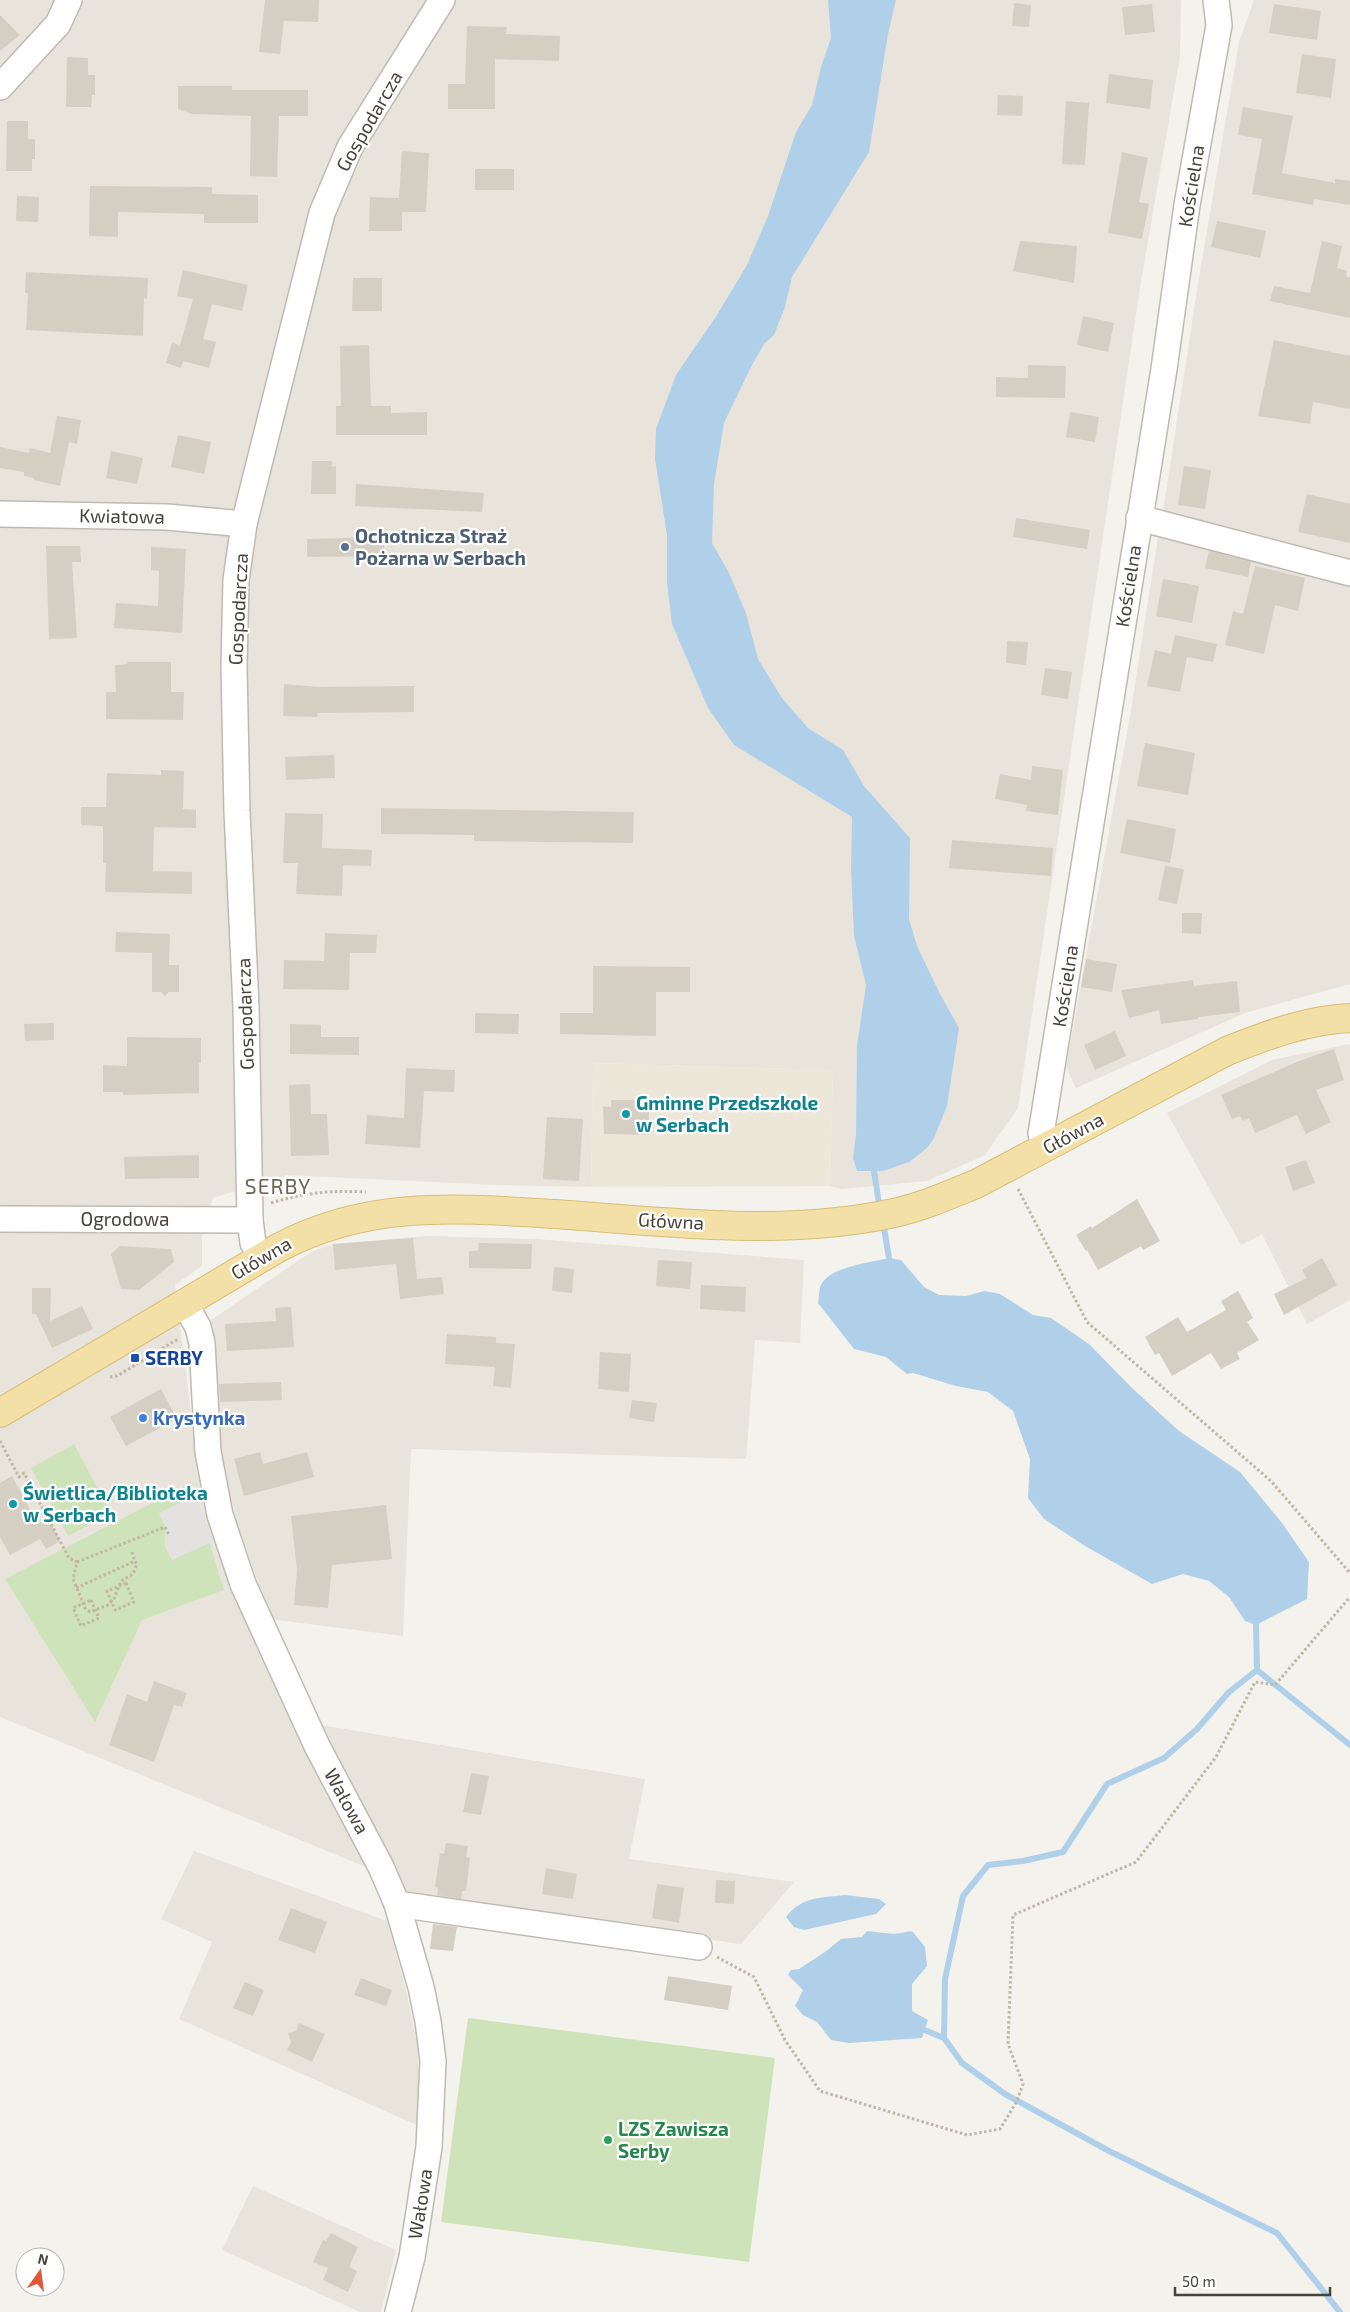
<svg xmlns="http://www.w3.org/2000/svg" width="1350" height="2312" font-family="'Exo 2',sans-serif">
	<rect width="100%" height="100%" fill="#f4f2ec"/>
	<!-- residential -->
	<g fill="#e8e4db">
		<polygon points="0,0 1181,0 1180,56 1140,288 1018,1108 985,1155 927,1181 841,1189 830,1186 833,1070 593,1063 591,1187 496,1185 287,1175 213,1198 202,1233 202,1266 175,1285 200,1486 245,1614 366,1867 0,1717"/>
		<polygon points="1254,0 1350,0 1350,566 1162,518 1198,284 1239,42"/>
		<polygon points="1159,531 1350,579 1350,984 1245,1013 1076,1088 1066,1067 1130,716"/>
		<polygon points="1350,1044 1350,1300 1307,1324 1262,1234 1241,1245 1167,1113 1272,1060"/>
		<polygon points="426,1236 536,1239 804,1260 800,1343 755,1340 746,1459 411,1449 403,1636 270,1619 236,1519 220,1452 211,1320 311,1252 333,1244"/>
		<polygon points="315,1724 645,1779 629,1859 794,1882 741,1944 404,1896"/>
		<polygon points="194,1851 387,1921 406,1990 417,2045 421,2127 179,2019 212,1942 161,1919"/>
		<polygon points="253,2186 396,2250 381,2312 360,2312 222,2250"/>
	</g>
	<!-- education -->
	<polygon fill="#ece7d8" points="593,1063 833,1070 830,1186 591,1187"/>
	<!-- green -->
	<g fill="#cfe3ba">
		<polygon points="74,1444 111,1513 68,1536 31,1468"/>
		<polygon points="191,1483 224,1590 142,1620 95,1722 5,1579"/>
		<polygon points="468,2018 775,2058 749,2262 441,2222"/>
	</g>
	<!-- parking -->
	<polygon fill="#e4e2e0" points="194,1496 214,1541 172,1560 165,1546 165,1526 159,1513"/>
	<!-- water -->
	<g fill="#b0d0e9">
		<polygon points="828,0 896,0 888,34 869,152 792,277 785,307 774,335 764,344 751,367 724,423 714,484 712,543 729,573 746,613 758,659 782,698 808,728 843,750 864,786 910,838 909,919 917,946 939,992 959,1028 947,1106 934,1138 927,1148 909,1162 883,1171 857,1171 853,1158 856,1135 857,1046 866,985 854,936 851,868 852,817 734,745 708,708 672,624 667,583 667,535 655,459 656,429 676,375 717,315 747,265 768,216 796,132 812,105 821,67 831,38"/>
		<path d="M 889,1258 L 901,1260 L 924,1287 L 939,1295 L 966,1296 L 984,1291 L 1000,1294 L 1033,1315 L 1051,1318 L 1089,1344 L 1132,1388 L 1179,1431 L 1240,1472 L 1282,1523 L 1309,1562 L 1307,1599 L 1256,1625 L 1245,1621 L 1229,1597 L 1209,1581 L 1183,1574 L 1152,1584 L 1085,1546 L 1044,1519 L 1028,1498 L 1030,1459 L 1013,1411 L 988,1392 L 956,1386 L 913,1373 L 907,1374 L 886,1357 L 854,1349 L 818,1303 C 819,1298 819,1291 820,1287 C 828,1266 870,1263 889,1258 Z"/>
		<path d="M 845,1895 L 879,1899 L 886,1904 L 876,1914 L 804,1930 L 794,1927 L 786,1917 C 802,1896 821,1898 845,1895 Z"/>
		<path d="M 867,1931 C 877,1932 891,1935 901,1933 C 907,1932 908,1931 913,1932 L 925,1947 L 927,1966 L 912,1984 L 912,2011 L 928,2020 L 922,2038 L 849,2043 L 831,2040 L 817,2022 L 803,2015 L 795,2006 L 803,1990 L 788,1975 L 791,1970 L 799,1969 L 825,1952 L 841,1939 L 862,1937 Z"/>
	</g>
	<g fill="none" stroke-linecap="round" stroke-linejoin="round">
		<!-- stream -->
		<g stroke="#b0d0e9" stroke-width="6">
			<polyline points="874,1171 880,1210"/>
			<polyline points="883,1222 889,1258"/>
			<polyline points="1257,1670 1350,1745"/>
			<polyline points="917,2027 944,2038 962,2063 1005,2094 1109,2151 1277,2233 1340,2312"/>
			<polyline points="944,2038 945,1979 963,1896 988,1865 1023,1861 1063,1852 1107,1784 1164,1758 1197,1729 1229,1692 1257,1670 1256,1625"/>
		</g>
	</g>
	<!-- building -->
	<g fill="#d5cec3">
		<polygon points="265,0 319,0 318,22 284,21 280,54 259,52"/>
		<polygon points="1014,3 1031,5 1029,27 1012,26"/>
		<polygon points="1152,4 1155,32 1125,35 1122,7"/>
		<polygon points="1274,4 1321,11 1317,40 1269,33"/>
		<polygon points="0,15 20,35 0,51"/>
		<polygon points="467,26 507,27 506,34 560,36 559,61 495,59 495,109 448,109 448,84 465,84"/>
		<polygon points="1302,54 1336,59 1331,98 1296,93"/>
		<polygon points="67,57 88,58 88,75 95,75 95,95 92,95 91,107 66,107"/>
		<polygon points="1109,74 1153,80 1150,109 1106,103"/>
		<polygon points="178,86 232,86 232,90 308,90 308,116 279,116 277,177 250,176 251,116 192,114 178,109"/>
		<polygon points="998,95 1023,96 1022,116 997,115"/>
		<polygon points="1066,101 1089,103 1085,165 1062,164"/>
		<polygon points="1243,107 1293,116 1282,173 1335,183 1335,179 1350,181 1350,205 1314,199 1313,205 1252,194 1262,139 1238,135"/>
		<polygon points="7,121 28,121 28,139 35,139 35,159 32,159 32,171 6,171"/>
		<polygon points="402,151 429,153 426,212 402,212 402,231 369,231 370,197 399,198"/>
		<polygon points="1122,152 1148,158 1139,202 1149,204 1142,239 1108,233"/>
		<rect x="475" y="169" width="39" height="21"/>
		<polygon points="90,186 212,187 212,194 258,195 258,223 204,223 204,214 118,212 118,237 89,236"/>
		<polygon points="17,196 39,197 38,222 16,221"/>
		<polygon points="1217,221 1266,231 1260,258 1211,247"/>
		<polygon points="1020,241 1077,246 1074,283 1013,271"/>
		<polygon points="1322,241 1342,246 1337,268 1347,271 1346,277 1350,277 1350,318 1270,301 1274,286 1310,293"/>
		<polygon points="183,270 248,285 242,311 212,304 203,339 216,342 209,368 183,361 181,368 166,363 172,343 180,345 193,299 177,296"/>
		<polygon points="26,272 148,278 147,299 144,298 143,336 26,330 28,293 25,293"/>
		<polygon points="353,278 382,278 382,311 352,311"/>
		<polygon points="1083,316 1114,323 1108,352 1077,345"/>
		<polygon points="1274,340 1350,356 1350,409 1313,402 1310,424 1258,416"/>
		<polygon points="369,345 371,406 391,406 391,413 427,412 427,435 336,435 336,406 341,406 340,346"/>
		<polygon points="1028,365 1066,366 1065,398 996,397 996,377 1028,378"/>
		<polygon points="1070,412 1099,417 1095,442 1066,437"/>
		<polygon points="57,416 81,420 77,444 69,442 60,486 34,480 34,478 24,476 24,472 0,468 0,447 29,453 30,448 50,453"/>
		<polygon points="178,435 211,442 204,474 171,467"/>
		<polygon points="111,451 143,458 137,484 106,478"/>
		<polygon points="312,461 332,461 332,467 336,466 336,494 311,494"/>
		<polygon points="1184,466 1211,470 1205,509 1178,505"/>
		<polygon points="356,484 484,493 482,512 355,506"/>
		<polygon points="1307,494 1350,504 1350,543 1298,532"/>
		<polygon points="1016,518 1090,530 1087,549 1013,537"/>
		<polygon points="384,537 384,556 307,557 307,539"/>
		<polygon points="46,546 80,546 81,562 72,562 77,638 49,639"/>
		<polygon points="151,547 186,549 182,633 114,628 116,603 158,606 159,571 151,570"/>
		<polygon points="1209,551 1251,562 1248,577 1205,568"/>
		<polygon points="1255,566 1305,578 1298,611 1275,605 1264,654 1225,645 1233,611 1243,614"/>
		<polygon points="1163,579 1199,586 1192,623 1156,616"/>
		<polygon points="1175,635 1217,644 1213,662 1187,657 1180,692 1147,686 1155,650 1171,654"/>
		<polygon points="1007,641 1028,642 1026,665 1006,663"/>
		<polygon points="127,662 171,662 171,692 184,692 183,720 106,719 106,692 116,692 115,665 128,664"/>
		<polygon points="1045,668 1072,672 1068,699 1041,695"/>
		<polygon points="284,684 318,687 414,686 414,712 318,713 317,717 283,716"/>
		<polygon points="1145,743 1195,753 1188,795 1137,786"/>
		<polygon points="334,755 335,778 286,780 285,757"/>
		<polygon points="1032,766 1063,770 1058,815 1026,811 1027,805 995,799 1000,774 1031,780"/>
		<polygon points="161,770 184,771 183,809 196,810 196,828 154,827 153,871 192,872 192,894 105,892 106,863 103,863 103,826 81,825 81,807 106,807 107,773 161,775"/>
		<polygon points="381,808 634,812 633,843 474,841 474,835 381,834"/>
		<polygon points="285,813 323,814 322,848 372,850 371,866 343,865 342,896 296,894 298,863 283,863"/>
		<polygon points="1127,819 1176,829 1170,863 1120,853"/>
		<polygon points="952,840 1053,848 1051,876 949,868"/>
		<polygon points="1165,866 1184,869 1177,904 1158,900"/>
		<polygon points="1182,913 1202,913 1201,934 1182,933"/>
		<polygon points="116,932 170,934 169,965 179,965 179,992 169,992 165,996 161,992 152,992 152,953 115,952"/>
		<polygon points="325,933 377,935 376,953 350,953 349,990 283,989 284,960 324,961"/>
		<polygon points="1086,959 1117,964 1112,992 1081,987"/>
		<polygon points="593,966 690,967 690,992 656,992 656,1036 560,1034 560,1013 593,1013"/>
		<polygon points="1193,980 1194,986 1237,981 1240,1012 1198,1017 1198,1019 1161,1024 1159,1010 1129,1018 1121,990"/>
		<polygon points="475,1013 519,1014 518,1034 475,1033"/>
		<polygon points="54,1023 54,1040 25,1041 24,1024"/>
		<polygon points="290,1024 321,1025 321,1037 359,1037 359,1055 290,1054"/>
		<polygon points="1115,1031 1126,1056 1095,1070 1084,1045"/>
		<polygon points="127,1037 201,1038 201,1063 199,1063 199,1093 123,1095 123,1092 103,1092 103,1065 127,1066"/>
		<polygon points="1334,1049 1344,1080 1316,1090 1331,1122 1306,1134 1297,1115 1255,1133 1249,1118 1243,1121 1240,1116 1232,1119 1221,1095 1299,1061"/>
		<polygon points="406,1068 455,1070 454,1092 424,1091 420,1148 365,1144 367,1115 404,1118"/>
		<polygon points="310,1084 311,1114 327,1114 329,1155 291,1156 289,1085"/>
		<polygon points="611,1100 649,1100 649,1135 604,1134 603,1106 611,1107"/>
		<polygon points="547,1117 583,1119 579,1181 543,1179"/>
		<polygon points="199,1155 199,1178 125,1179 124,1157"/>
		<polygon points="1306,1160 1315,1183 1293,1191 1285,1167"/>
		<polygon points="1137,1199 1160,1241 1143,1250 1141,1246 1098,1270 1087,1250 1086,1251 1076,1235 1091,1226 1092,1228"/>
		<polygon points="413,1238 417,1279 442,1277 444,1294 400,1299 396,1264 335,1270 333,1244"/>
		<polygon points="479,1243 532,1244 531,1269 469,1268 469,1251 478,1251"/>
		<polygon points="120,1246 171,1249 174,1262 139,1290 121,1289 111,1254"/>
		<polygon points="1322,1258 1337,1285 1284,1315 1274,1294 1307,1278 1302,1270"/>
		<polygon points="658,1260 692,1262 690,1289 656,1286"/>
		<polygon points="554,1267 574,1269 572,1293 552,1291"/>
		<polygon points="701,1285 746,1287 745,1312 700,1309"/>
		<polygon points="32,1288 51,1288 50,1321 82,1306 93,1329 52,1348 36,1314 32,1314"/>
		<polygon points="1238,1291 1253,1318 1247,1322 1259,1340 1237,1353 1240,1359 1221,1369 1211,1353 1172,1376 1159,1353 1155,1355 1145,1337 1178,1317 1187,1332 1226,1310 1221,1301"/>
		<polygon points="291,1307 294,1347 227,1351 225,1324 276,1321 275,1308"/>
		<polygon points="447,1334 496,1337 496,1343 515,1344 511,1388 493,1386 495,1367 445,1364"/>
		<polygon points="600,1352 631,1354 629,1392 598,1389"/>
		<polygon points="281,1382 282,1400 220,1402 219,1384"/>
		<polygon points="161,1389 177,1419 126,1446 110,1417"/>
		<polygon points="632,1400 657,1403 654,1422 629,1418"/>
		<polygon points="260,1452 263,1464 307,1452 314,1477 244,1496 234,1459"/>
		<polygon points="12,1476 38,1524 48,1518 60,1541 46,1549 40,1539 10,1555 0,1537 0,1483"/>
		<polygon points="386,1505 392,1559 332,1565 328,1608 294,1605 297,1570 291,1516"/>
		<polygon points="154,1681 187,1693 182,1707 174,1705 154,1762 109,1745 127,1694 147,1702"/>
		<polygon points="471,1773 489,1776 481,1815 463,1812"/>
		<polygon points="446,1843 468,1846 466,1857 470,1858 466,1891 462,1891 461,1899 437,1895 438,1888 435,1887 440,1853 444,1854"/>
		<polygon points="546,1868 577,1874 573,1899 542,1894"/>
		<polygon points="716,1880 735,1881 734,1904 715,1903"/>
		<polygon points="657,1884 684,1888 679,1923 652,1918"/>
		<polygon points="291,1908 327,1922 315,1953 278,1940"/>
		<polygon points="433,1924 457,1927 453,1951 430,1949"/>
		<polygon points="668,1976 732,1986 728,2010 664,2000"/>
		<polygon points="361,1978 392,1990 386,2006 354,1995"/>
		<polygon points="245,1982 264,1990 253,2016 233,2008"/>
		<polygon points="299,2023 325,2034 312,2062 287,2050 291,2042 288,2033 296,2031"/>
		<polygon points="331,2233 358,2247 349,2267 357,2271 348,2292 323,2280 328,2268 313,2262 323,2240 326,2241"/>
	</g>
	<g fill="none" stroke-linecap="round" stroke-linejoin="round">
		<!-- minor casing -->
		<g stroke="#bfbab0" stroke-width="28">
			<g id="minor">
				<polyline points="0,87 58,24 69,0"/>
				<polyline points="0,514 167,517 244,524"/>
				<polyline points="1139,518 1350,573"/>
				<polyline points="1049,1146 1041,1134 1164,369 1187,205 1219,25 1216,0"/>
				<polyline points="0,1219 250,1220"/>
				<polyline points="262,1257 253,1243 250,1220 246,1008 237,811 234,667 236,580 244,524 322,213 350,147 442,0"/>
				<polyline points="185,1304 198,1327 202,1343 208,1452 220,1515 243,1584 317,1746 381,1867 397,1904 421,1987 428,2021 433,2061 429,2147 412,2257 398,2312"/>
				<polyline points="397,1904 699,1947"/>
			</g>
		</g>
		<!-- major casing -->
		<g stroke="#d7be77" stroke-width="30">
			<path id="major" d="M 0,1413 L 278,1248 C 368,1200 456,1208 555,1214 C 666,1222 783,1237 894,1213 C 922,1207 949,1195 976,1184 L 1227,1051 C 1267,1035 1307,1020 1350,1018"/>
		</g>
		<!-- path -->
		<g stroke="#bfb6a3" stroke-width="3" stroke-dasharray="2.5 2.5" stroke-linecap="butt">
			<polyline points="1018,1189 1087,1322 1271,1481 1350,1573"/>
			<path d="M 271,1203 C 303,1193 332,1190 366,1192"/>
			<polyline points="110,1377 117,1376 178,1339"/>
			<polyline points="0,1441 19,1477 24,1473 69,1558 77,1562 73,1579 85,1608 87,1610 90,1612 108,1605 114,1599 121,1581 133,1574 137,1564 135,1561 76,1588"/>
			<polyline points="132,1552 135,1561"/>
			<polyline points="77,1562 165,1527 169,1535"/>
			<polygon points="126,1583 134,1602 115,1610 107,1591"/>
			<polygon points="91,1600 99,1618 81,1626 73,1608"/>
			<polyline points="717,1957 754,1977 785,2040 820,2091 967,2135 1000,2129 1017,2101 1023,2084 1008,2044 1013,1915 1136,1862 1216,1757 1255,1682 1275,1685 1350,1597"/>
		</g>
		<!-- minor -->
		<use href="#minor" stroke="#fff" stroke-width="25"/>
		<!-- major -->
		<use href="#major" stroke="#f3e0a6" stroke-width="28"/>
	</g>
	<!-- markers -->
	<circle fill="#5c6f8a" stroke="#fff" stroke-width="2" cx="345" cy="547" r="5"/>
	<g fill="#0f9aa8" stroke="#fff" stroke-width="2">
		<circle cx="626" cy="1114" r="5"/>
		<circle cx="13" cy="1504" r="5"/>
	</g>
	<rect fill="#1a4fb4" stroke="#fff" stroke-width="2" x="130" y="1353" width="10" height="10" rx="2.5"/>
	<circle fill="#3f7fe0" stroke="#fff" stroke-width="2" cx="143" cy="1418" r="5"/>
	<circle fill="#2e9e5b" stroke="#fff" stroke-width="2" cx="608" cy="2140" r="5"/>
	<g text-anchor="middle" stroke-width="4.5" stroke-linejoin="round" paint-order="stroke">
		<!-- street labels -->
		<g font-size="19" fill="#48433a" stroke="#fff">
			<text transform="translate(369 121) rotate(-60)" y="7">Gospodarcza</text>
			<text transform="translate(1191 186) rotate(-81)" y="7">Kościelna</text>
			<text transform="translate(122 516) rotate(1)" y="7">Kwiatowa</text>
			<text transform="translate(1128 586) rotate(-81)" y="7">Kościelna</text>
			<text transform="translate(238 609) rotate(-87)" y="7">Gospodarcza</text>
			<text transform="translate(1065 986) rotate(-81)" y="7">Kościelna</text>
			<text transform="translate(245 1014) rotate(-92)" y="7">Gospodarcza</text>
			<text transform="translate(1073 1133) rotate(-28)" y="7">Główna</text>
			<text x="125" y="1226">Ogrodowa</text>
			<text transform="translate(671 1221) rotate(3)" y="7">Główna</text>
			<text transform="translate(261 1258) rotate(-30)" y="7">Główna</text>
			<text transform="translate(347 1801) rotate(61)" y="7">Wałowa</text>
			<text transform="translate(420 2204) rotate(-81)" y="7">Wałowa</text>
		</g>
		<!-- service labels -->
		<g font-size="19" font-weight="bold" fill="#4e5e75" stroke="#fff" text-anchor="start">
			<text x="355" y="543">Ochotnicza Straż<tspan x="355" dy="22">Pożarna w Serbach</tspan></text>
		</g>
		<!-- culture labels -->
		<g font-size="19" font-weight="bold" fill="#0d838f" stroke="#fff" text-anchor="start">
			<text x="636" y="1110">Gminne Przedszkole<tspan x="636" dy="22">w Serbach</tspan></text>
			<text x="23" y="1500">Świetlica/Biblioteka<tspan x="23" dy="22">w Serbach</tspan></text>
		</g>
		<!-- transit labels -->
		<g font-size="19" font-weight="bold" fill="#164399" stroke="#fff" text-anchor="start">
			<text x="145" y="1365">SERBY</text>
		</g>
		<!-- shop labels -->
		<g font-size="19" font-weight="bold" fill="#366cbe" stroke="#fff" text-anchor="start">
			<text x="153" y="1425">Krystynka</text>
		</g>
		<!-- leisure labels -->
		<g font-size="19" font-weight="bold" fill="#27864d" stroke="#fff" text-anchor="start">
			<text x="618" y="2136">LZS Zawisza<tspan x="618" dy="22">Serby</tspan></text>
		</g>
		<!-- quarter labels -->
		<g font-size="21" letter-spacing="1" fill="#6a6153" stroke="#fff">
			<text x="278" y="1194">SERBY</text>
		</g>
	</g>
	<!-- north arrow -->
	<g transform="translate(40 2272) rotate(14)"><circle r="24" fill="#ffffff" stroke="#b6b4b0"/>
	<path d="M0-4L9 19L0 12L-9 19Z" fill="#e25736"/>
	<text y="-8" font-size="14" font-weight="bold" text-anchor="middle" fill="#48433a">N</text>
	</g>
	<!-- scale -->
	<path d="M1175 2287v8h155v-8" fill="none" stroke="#48433a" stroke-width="2.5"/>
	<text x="1182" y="2287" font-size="15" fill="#48433a" stroke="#ffffff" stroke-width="4" paint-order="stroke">50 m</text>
</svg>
